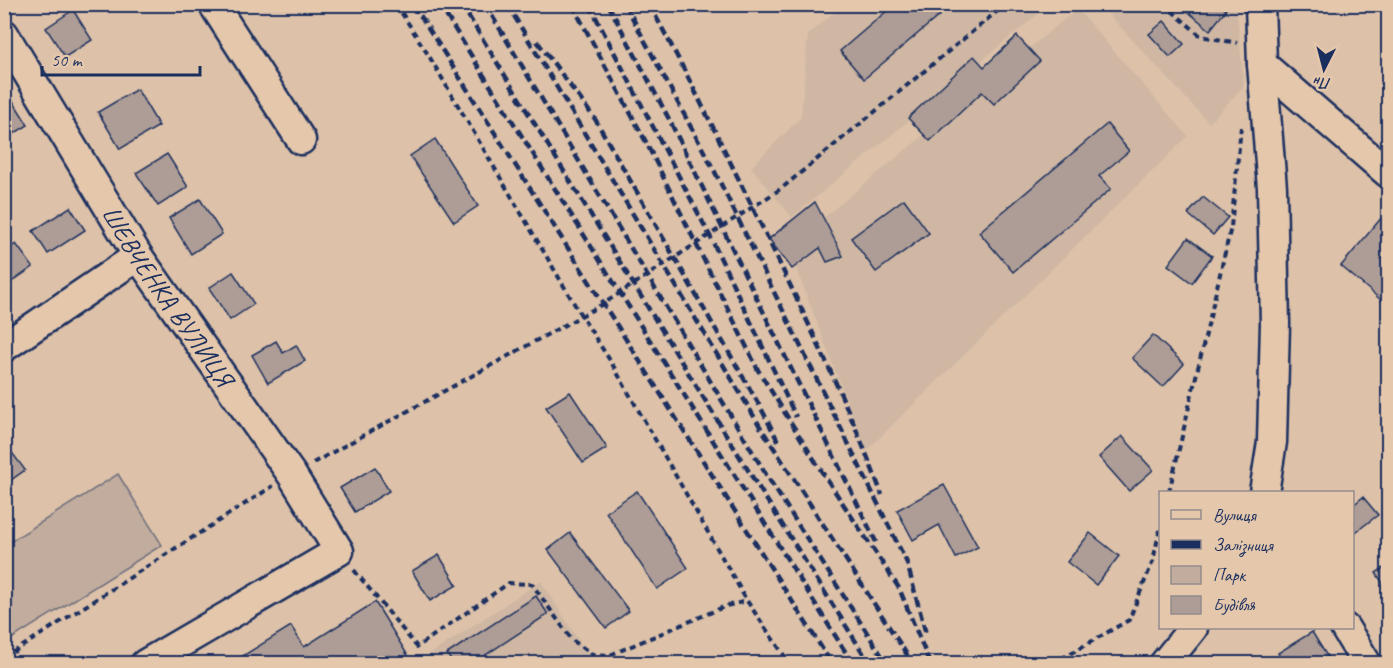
<svg xmlns="http://www.w3.org/2000/svg" width="1393" height="668" font-family="Caveat,sans-serif">
	<rect width="100%" height="100%" fill="#ddc2a9"/>
	<filter id="ink" filterUnits="userSpaceOnUse"><feTurbulence type="fractalNoise" baseFrequency=".0167" numOctaves="2"/><feDisplacementMap in="SourceGraphic" scale="12" xChannelSelector="R" yChannelSelector="G"/><feConvolveMatrix kernelMatrix="1 2 1 2 8 2 1 2 1" color-interpolation-filters="sRGB"/></filter>
	<g filter="url(#ink)">
		<!-- built -->
		<g fill="#cfb7a3">
			<polygon points="843,5 1049,5 792,217 751,167 801,117 808,35"/>
			<polygon points="1100,5 1236,5 1244,86 1209,123"/>
			<polygon points="1077,9 1188,136 866,451 788,247"/>
			<polygon points="541,581 593,663 415,664"/>
		</g>
		<!-- green -->
		<polygon fill="#c1ac9d" stroke="#6e6e7e" stroke-width="1.5" points="118,474 162,545 5,643 5,545"/>
		<!-- building -->
		<g fill="#ae9d96" stroke="#1b2f5e" stroke-width="1.5">
			<polygon points="895,4 953,4 864,79 840,51"/>
			<polygon points="1179,4 1219,4 1226,10 1210,30"/>
			<polygon points="73,10 92,40 65,57 46,28"/>
			<polygon points="1164,21 1184,44 1170,57 1149,34"/>
			<polygon points="1017,36 1040,61 994,104 982,92 930,141 908,118 974,56 984,67"/>
			<polygon points="137,89 159,126 120,149 98,112"/>
			<polygon points="8,93 28,125 4,140 4,95"/>
			<polygon points="1107,124 1129,151 1099,176 1111,189 1013,272 979,232"/>
			<polygon points="435,139 478,206 454,222 410,156"/>
			<polygon points="167,154 188,187 158,206 136,173"/>
			<polygon points="1203,197 1228,217 1213,235 1188,214"/>
			<polygon points="200,199 222,234 191,254 169,218"/>
			<polygon points="904,199 929,233 876,272 851,238"/>
			<polygon points="815,202 843,256 827,262 820,248 792,269 769,239"/>
			<polygon points="70,207 85,230 48,254 33,231"/>
			<polygon points="1388,210 1388,306 1341,266"/>
			<polygon points="1188,238 1212,256 1192,283 1168,265"/>
			<polygon points="16,244 33,267 4,287 4,252"/>
			<polygon points="233,272 254,304 230,320 209,288"/>
			<polygon points="1153,335 1184,364 1163,387 1132,358"/>
			<polygon points="276,341 283,353 296,345 305,361 268,383 252,355"/>
			<polygon points="570,392 607,448 583,463 546,407"/>
			<polygon points="1122,436 1153,470 1129,491 1099,457"/>
			<polygon points="4,442 25,470 4,485"/>
			<polygon points="375,467 389,491 355,512 340,488"/>
			<polygon points="944,485 978,547 956,558 939,525 913,540 897,510"/>
			<polygon points="637,491 688,568 657,589 606,512"/>
			<polygon points="1363,497 1378,515 1353,534 1352,506"/>
			<polygon points="570,533 629,611 606,628 548,550"/>
			<polygon points="1090,533 1119,556 1096,585 1067,562"/>
			<polygon points="439,555 457,585 430,601 412,571"/>
			<polygon points="1388,565 1388,591 1376,573"/>
			<polygon points="536,596 548,614 472,664 453,664 447,654"/>
			<polygon points="375,602 410,659 403,664 230,664 291,626 304,647"/>
			<polygon points="1312,632 1330,661 1326,664 1284,664 1278,653"/>
		</g>
		<g fill="none" stroke-linecap="round" stroke-linejoin="round">
			<!-- minor casing -->
			<g stroke="#1b2f5e" stroke-width="33">
				<g id="minor">
					<polyline points="213,4 301,140"/>
					<polyline points="1260,4 1262,64 1272,188 1275,323 1272,442 1264,492"/>
					<path id="s1" d="M 4,34 L 138,256 L 292,475 L 339,551 L 145,664"/>
					<polyline points="1262,64 1388,173"/>
					<polyline points="4,347 138,256"/>
					<polyline points="1345,628 1367,664"/>
					<polyline points="1164,664 1193,628"/>
				</g>
			</g>
			<!-- path -->
			<g stroke="#1b2f5e" stroke-width="4" stroke-dasharray="6 4.5" stroke-linecap="butt">
				<polyline points="396,4 429,56 582,317 611,362 747,601"/>
				<polyline points="1164,4 1201,36 1237,43"/>
				<polyline points="313,463 603,304 782,188 1006,4"/>
				<polyline points="1169,492 1231,227 1241,127"/>
				<polyline points="354,570 417,647 509,583 532,584 572,640 592,654 610,655 726,606 747,601 790,664"/>
				<polyline points="4,658 273,486"/>
				<polyline points="1052,664 1129,620 1153,561 1160,528"/>
			</g>
			<!-- minor -->
			<use href="#minor" stroke="#e5c8ac" stroke-width="28"/>
			<!-- rail -->
			<g stroke="#1b2f5e" stroke-width="4.5" stroke-dasharray="9 4.5" stroke-linecap="butt">
				<polyline points="413,4 832,664"/>
				<polyline points="439,4 853,664"/>
				<polyline points="461,4 756,483 870,664"/>
				<polyline points="485,4 767,476 887,664"/>
				<polyline points="507,4 761,428 913,664"/>
				<polyline points="572,4 646,142 758,370 822,472 899,588 930,664"/>
				<polyline points="589,4 710,236 796,417"/>
				<polyline points="608,4 669,119 876,542"/>
				<polyline points="625,4 715,172 907,563 926,634"/>
				<path d="M 649,4 C 692,82 730,162 769,241 C 809,325 850,408 882,495"/>
				<polyline points="537,41 595,119 762,410 778,441"/>
			</g>
		</g>
	</g>
	<g text-anchor="middle" stroke-width="5" stroke-linejoin="round" paint-order="stroke">
		<!-- street labels -->
		<g font-size="26" fill="#1b2f5e" stroke="#e5c8ac">
			<text dy="9" stroke="none"><textPath href="#s1" startOffset="309">ШЕВЧЕНКА ВУЛИЦЯ</textPath></text>
		</g>
	</g>
	<!-- margin -->
	<rect width="1393" height="668" fill="none" stroke="#e5c8ac" stroke-width="24"/>
	<rect x="12" y="12" width="1369" height="644" fill="none" stroke="#1b2f5e" stroke-width="2" filter="url(#ink)"/>
	<!-- legend -->
	<rect x="1159" y="491" width="195" height="138" fill="#e5c8ac" stroke="#948b8d" stroke-width="1.5"/>
	<rect x="1171" y="510" width="30" height="9" fill="#e5c8ac" stroke="#948b8d" stroke-width="1.5"/>
	<text x="1213" y="521" font-size="18" fill="#1b2f5e">Вулиця</text>
	<rect x="1171" y="540" width="30" height="9" fill="#1b2f5e" stroke="#948b8d" stroke-width="1.5"/>
	<text x="1213" y="551" font-size="18" fill="#1b2f5e">Залізниця</text>
	<rect x="1171" y="566" width="30" height="18" fill="#c1ac9d" stroke="#948b8d" stroke-width="1.5"/>
	<text x="1213" y="581" font-size="18" fill="#1b2f5e">Парк</text>
	<rect x="1171" y="596" width="30" height="18" fill="#ae9d96" stroke="#948b8d" stroke-width="1.5"/>
	<text x="1213" y="611" font-size="18" fill="#1b2f5e">Будівля</text>
	<!-- north arrow -->
	<g transform="translate(1324 69) rotate(186)" stroke="#e5c8ac" stroke-width="4.5" paint-order="stroke">
	<path d="M0-4.5L10 22L0 15L-10 22Z" fill="#1b2f5e"/>
	<text y="-9" font-size="16" font-weight="bold" text-anchor="middle" fill="#1b2f5e">Пн</text>
	</g>
	<!-- scale -->
	<path d="M42 66v9h158v-9" fill="none" stroke="#1b2f5e" stroke-width="3"/>
	<text x="51" y="66" font-size="18" fill="#1b2f5e" stroke="#e5c8ac" stroke-width="4.5" paint-order="stroke">50 m</text>
</svg>
